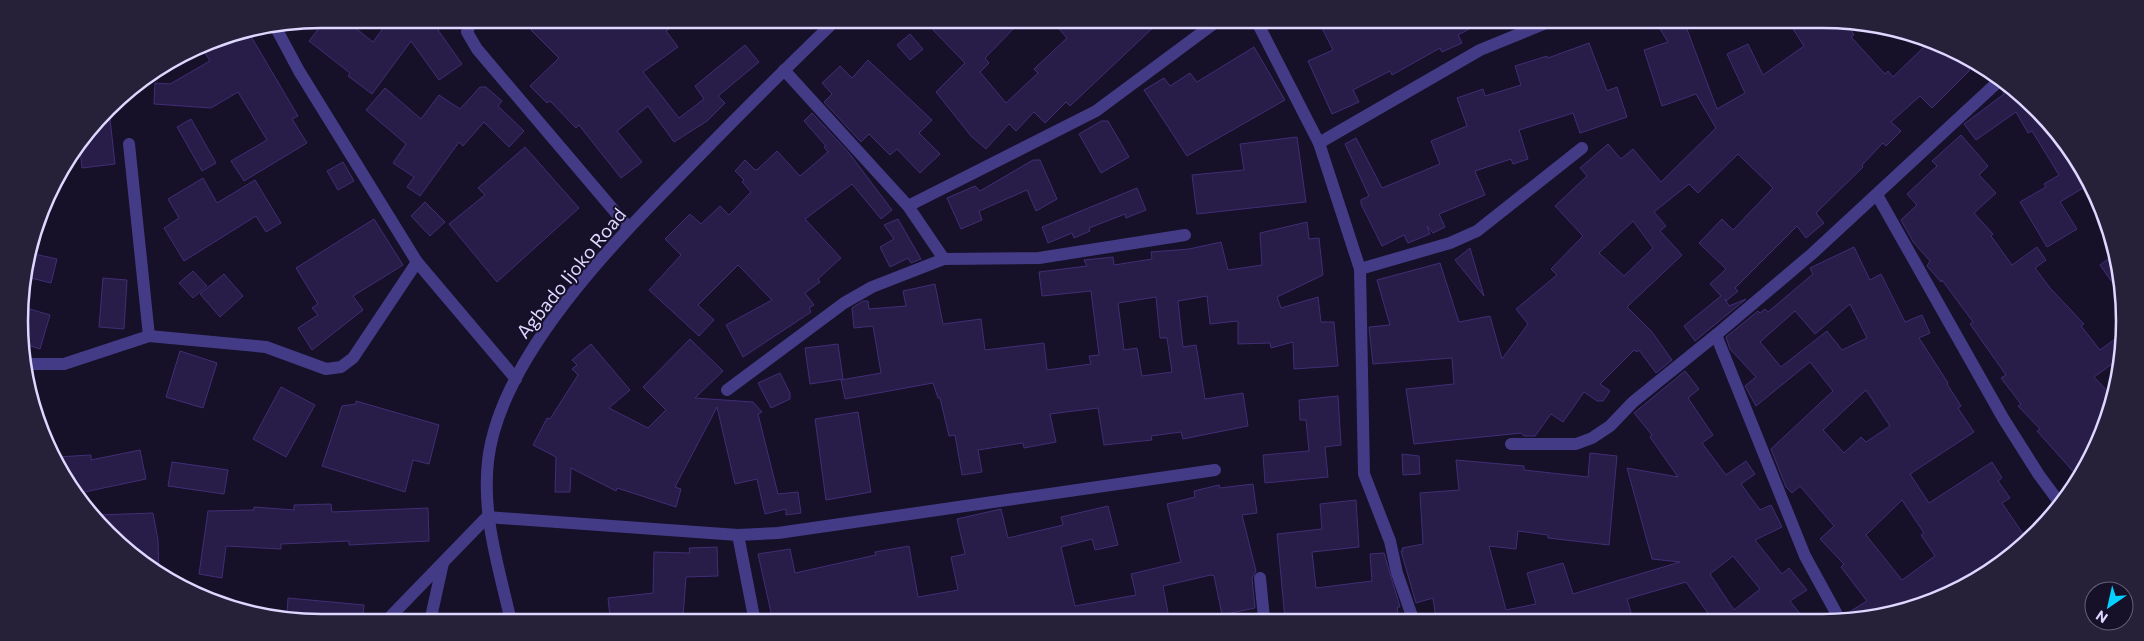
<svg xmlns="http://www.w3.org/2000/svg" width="2144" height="641" font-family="Commissioner,sans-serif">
	<rect width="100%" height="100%" fill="#161028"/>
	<!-- building -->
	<g fill="#281c49" stroke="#412e75" fill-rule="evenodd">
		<polygon points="326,19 344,19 373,42 390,19 400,19 408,25 414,19 448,19 438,30 462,64 439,80 411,41 372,94 348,76 350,73 309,41"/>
		<polygon points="541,20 683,20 666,31 678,47 643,72 679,118 704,99 695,86 745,45 759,62 718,96 725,103 707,121 674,142 648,106 617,131 642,162 621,178 579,125 576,128 550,101 547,103 530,86 559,58 531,30"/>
		<polygon points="942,21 1021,21 985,58 989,63 980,72 1006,103 1038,73 1034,69 1067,38 1052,21 1159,22 1070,106 1066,102 1045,123 1034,112 1016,131 1009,124 986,149 971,136 936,92 965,63 933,30"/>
		<polygon points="1319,22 1335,23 1480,23 1458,35 1462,43 1442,52 1440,48 1392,75 1390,71 1353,90 1359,102 1332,114 1308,61 1333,50"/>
		<path d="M 1657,24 L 1685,24 L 1717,109 L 1745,93 L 1727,54 L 1748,44 L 1763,75 L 1804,46 L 1790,24 L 1847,24 L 1854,35 L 1851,37 L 1885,74 L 1888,71 L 1893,77 L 1928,43 L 1955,55 L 1970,70 L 1932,108 L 1920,96 L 1891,122 L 1901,131 L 1886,146 L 1883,143 L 1862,165 L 1863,167 L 1816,213 L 1824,223 L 1806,238 L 1797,226 L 1735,288 L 1738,291 L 1726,301 L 1725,299 L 1729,306 L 1746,299 L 1695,341 L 1684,326 L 1721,296 L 1710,284 L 1726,269 L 1699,243 L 1722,219 L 1733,230 L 1773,188 L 1738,154 L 1698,193 L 1689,184 L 1654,212 L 1666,226 L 1660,231 L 1682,255 L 1627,307 L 1652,332 L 1672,360 L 1656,373 L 1639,350 L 1637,352 L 1634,350 L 1600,384 L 1610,391 L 1603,401 L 1597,401 L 1584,392 L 1563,422 L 1551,414 L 1535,436 L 1524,436 L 1521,433 L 1414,444 L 1406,389 L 1454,384 L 1452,358 L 1373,364 L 1369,327 L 1390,325 L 1377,280 L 1440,263 L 1459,322 L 1490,316 L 1502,359 L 1528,324 L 1516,309 L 1557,275 L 1551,269 L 1583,236 L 1555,206 L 1587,176 L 1580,168 L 1608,144 L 1621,159 L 1633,149 L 1661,182 L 1716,128 L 1696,94 L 1662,106 L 1644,50 L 1668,42 ZM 1633,221 L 1653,248 L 1624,276 L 1599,253 Z"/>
		<polygon points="249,33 298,116 292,119 307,143 244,181 231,161 267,140 238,92 211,108 154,104 155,83 170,84 210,61 200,45 205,42"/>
		<polygon points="910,34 923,49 910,60 897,45"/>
		<polygon points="1589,43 1607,91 1617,87 1627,117 1580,133 1573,113 1519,130 1528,159 1513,164 1511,159 1475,171 1485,195 1439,214 1445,227 1433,233 1427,226 1430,234 1408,243 1404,235 1382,246 1361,204 1361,200 1369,196 1345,144 1356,138 1382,188 1440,164 1431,141 1467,126 1457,98 1483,89 1485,96 1521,85 1515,66 1547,56 1548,58"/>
		<polygon points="1254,47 1285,100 1187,156 1144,90 1164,78 1170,86 1190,73 1197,82"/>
		<polygon points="868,60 932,120 919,133 940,154 920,173 897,149 890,155 869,134 861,142 824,102 832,94 822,83 840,66 852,78"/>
		<polygon points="2007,85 2075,153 2088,185 2060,202 2077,229 2047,247 2020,202 2046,187 2044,184 2059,175 2032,131 2028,133 2016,112 1976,140 1964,124 2004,94 2002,89"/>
		<polygon points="480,87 486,87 502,101 498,106 524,131 509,147 484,122 463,146 459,142 420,196 407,187 414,177 393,163 406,144 366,110 385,88 421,119 439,95 460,109"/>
		<polygon points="109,110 115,164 82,168 80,148"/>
		<polygon points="812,113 849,153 892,210 881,219 852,184 805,219 841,258 818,279 820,282 805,293 814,305 809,308 811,312 743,357 726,325 772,300 738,265 698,305 714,320 699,336 649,290 681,255 665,239 690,214 701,224 720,206 729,215 751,192 742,182 744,180 735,171 745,160 755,170 758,169 777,151 800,176 828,152 824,147 826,146 804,121"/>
		<polygon points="191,119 216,163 202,171 177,127"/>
		<polygon points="1101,121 1108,121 1129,157 1101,173 1079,134"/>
		<polygon points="1961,135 1988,166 1979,175 1996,193 1974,213 1993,234 1991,236 2012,265 2037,247 2046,260 2035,268 2050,288 2084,324 2081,326 2100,350 2119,336 2119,359 2094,377 2113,397 2085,471 2079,478 2037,431 2040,429 2018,406 2021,404 2001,378 2006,375 1970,324 1973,322 1942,280 1941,282 1927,266 1930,261 1914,243 1901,220 1917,205 1907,194 1937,166 1932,161"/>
		<polygon points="1297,137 1306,202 1197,214 1192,175 1244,170 1240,144"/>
		<polygon points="525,147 579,208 497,282 449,224 485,195 478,188"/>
		<polygon points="1033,160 1040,160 1057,199 1036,211 1027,190 979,211 982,220 961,229 947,198 975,186 980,191"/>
		<polygon points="343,162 354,181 338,190 327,171"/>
		<polygon points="203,178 217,203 255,180 281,223 266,232 256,216 184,261 164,228 179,218 168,199"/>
		<polygon points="1137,188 1146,210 1126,218 1125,214 1089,228 1090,231 1074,238 1072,233 1048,243 1042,227"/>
		<polygon points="425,202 445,222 430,236 411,216"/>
		<polygon points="374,219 403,265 353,296 363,310 312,350 298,328 318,315 312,308 318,304 296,268"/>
		<polygon points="898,219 921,259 911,263 908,258 890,267 880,247 894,239 884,225"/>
		<path d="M 1307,222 L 1309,239 L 1319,238 L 1323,275 L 1277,297 L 1281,308 L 1318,297 L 1321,322 L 1334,322 L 1338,366 L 1294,369 L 1293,342 L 1271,348 L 1270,343 L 1238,344 L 1238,321 L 1210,324 L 1207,296 L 1178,301 L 1183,347 L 1196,345 L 1205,399 L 1243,393 L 1248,426 L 1183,439 L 1181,432 L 1151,436 L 1152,440 L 1104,445 L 1098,408 L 1050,414 L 1056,442 L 1024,448 L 1023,443 L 978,450 L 982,472 L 962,475 L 955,435 L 949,436 L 940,398 L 938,398 L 933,383 L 845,399 L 841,380 L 881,373 L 873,326 L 854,328 L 852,308 L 863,301 L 868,301 L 869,309 L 906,306 L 903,291 L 935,284 L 943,324 L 981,319 L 985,350 L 1044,343 L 1047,370 L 1091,364 L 1089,356 L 1099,355 L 1091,291 L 1042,296 L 1039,272 L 1087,266 L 1084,260 L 1113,257 L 1114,265 L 1152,259 L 1151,252 L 1189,249 L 1221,242 L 1228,270 L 1262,265 L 1260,233 ZM 1156,297 L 1160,338 L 1167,338 L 1172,372 L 1142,376 L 1137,348 L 1124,350 L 1118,303 Z"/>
		<path d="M 1854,247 L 1870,280 L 1881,274 L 1905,322 L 1922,315 L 1930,333 L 1919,338 L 1948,383 L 1947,384 L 1961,406 L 1958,408 L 1974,432 L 1910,474 L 1929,503 L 1992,462 L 2002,478 L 1998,481 L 2010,498 L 2002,503 L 2028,541 L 2023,547 L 1939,599 L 1863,620 L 1848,620 L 1846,614 L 1867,601 L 1841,567 L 1844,564 L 1820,539 L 1834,526 L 1800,486 L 1792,493 L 1786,487 L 1771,449 L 1833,391 L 1810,362 L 1756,406 L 1745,386 L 1756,377 L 1730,349 L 1726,337 L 1758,311 L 1760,313 L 1765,309 L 1768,312 L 1813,274 L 1810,268 ZM 1850,304 L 1867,338 L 1842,350 L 1827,331 L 1781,367 L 1760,342 L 1795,311 L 1815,334 ZM 1866,390 L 1890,426 L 1866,442 L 1861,437 L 1844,453 L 1823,430 ZM 1902,500 L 1924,533 L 1921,535 L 1935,556 L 1902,580 L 1866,535 Z"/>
		<polygon points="1470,248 1484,296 1455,260"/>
		<polygon points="30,253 57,259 51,283 23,276"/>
		<polygon points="2116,253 2120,262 2119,292 2100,265"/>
		<polygon points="193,271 207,286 193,298 179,283"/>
		<polygon points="224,274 243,296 220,317 200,294"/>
		<polygon points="103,278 127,280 124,329 99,327"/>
		<polygon points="23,307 50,315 40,349 25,344"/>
		<polygon points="690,339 723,371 695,398 753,402 762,412 758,414 778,494 798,492 801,513 786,515 786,509 765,514 757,479 735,484 717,407 675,487 681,489 676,507 617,488 616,491 571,468 570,492 555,492 556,457 533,445 547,418 550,419 578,375 572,369 577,365 572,360 591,344 630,390 609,408 648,428 666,410 643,387"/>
		<polygon points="838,344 843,379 810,384 805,348"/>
		<polygon points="180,351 217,363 203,408 166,397"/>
		<path d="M 1685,371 L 1699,389 L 1688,398 L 1713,435 L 1702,443 L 1726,475 L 1746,461 L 1755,474 L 1741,484 L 1760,510 L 1771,505 L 1782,527 L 1755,540 L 1782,574 L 1789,568 L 1807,590 L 1790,601 L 1805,620 L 1712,619 L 1686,582 L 1627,599 L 1633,619 L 1436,619 L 1433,598 L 1416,603 L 1401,551 L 1403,551 L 1402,548 L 1423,544 L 1420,493 L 1459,490 L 1456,460 L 1524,466 L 1524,470 L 1588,477 L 1590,453 L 1617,456 L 1609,545 L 1548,538 L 1548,535 L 1518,531 L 1516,549 L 1489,546 L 1506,610 L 1536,604 L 1527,573 L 1563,563 L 1573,594 L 1680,562 L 1652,559 L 1627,468 L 1678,477 L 1650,437 L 1652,435 L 1634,413 ZM 1733,556 L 1760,589 L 1734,610 L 1710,574 Z"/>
		<polygon points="780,373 790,393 790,399 771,408 758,383"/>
		<polygon points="281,387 315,405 286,457 253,439"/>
		<polygon points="1338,396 1341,445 1325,447 1328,477 1265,483 1263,455 1309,451 1306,420 1300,420 1299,400"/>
		<polygon points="356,401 439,425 429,464 413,460 405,492 322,466 342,406 356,404"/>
		<polygon points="858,412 871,492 826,500 815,419"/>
		<polygon points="140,450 146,479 75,494 70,488 56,457 91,455 91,460"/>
		<polygon points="1402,454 1419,456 1420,474 1403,475"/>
		<polygon points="172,462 228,470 224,494 168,486"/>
		<polygon points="1253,484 1257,513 1242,515 1256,571 1252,578 1255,608 1222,615 1214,576 1211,575 1163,586 1169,618 772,617 758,554 790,549 795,573 876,555 875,552 909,546 918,597 958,590 951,557 965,554 957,519 1001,509 1008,538 1063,525 1061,517 1108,506 1118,545 1095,550 1092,539 1061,547 1075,606 1136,595 1131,574 1181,562 1167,504 1195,497 1194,491 1219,485 1220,488"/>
		<polygon points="1356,500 1359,547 1312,552 1316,588 1372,581 1370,554 1384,553 1400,607 1397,607 1399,619 1285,619 1277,534 1322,529 1320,504"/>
		<polygon points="331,504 332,512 428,508 429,541 349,545 349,541 281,544 281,549 226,546 222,578 199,574 208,511 254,510 254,507 294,510 294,505"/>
		<polygon points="153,513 158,540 159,574 153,572 97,515"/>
		<polygon points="717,547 718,576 686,577 683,617 610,617 608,598 653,593 654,552 690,553 689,548"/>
		<polygon points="288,598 364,605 363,617 287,614"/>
	</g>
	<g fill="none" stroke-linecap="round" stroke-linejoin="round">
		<!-- street -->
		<g stroke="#443b87" stroke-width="12">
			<polyline points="472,19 467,32 477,49 628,227"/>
			<polyline points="1257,22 1319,143 1360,269 1364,474 1390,541 1397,573 1413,619"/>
			<polyline points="276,28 299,71 417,262 516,379"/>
			<polyline points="784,70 908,206 944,259"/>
			<polyline points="1319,143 1480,50 1546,23"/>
			<polyline points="129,144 149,336"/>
			<polyline points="1877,195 2003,418 2039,475 2059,502"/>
			<polyline points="908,206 1096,111 1216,22"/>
			<polyline points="1360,269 1450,243 1477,231 1582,148"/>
			<polyline points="1716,335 1805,556 1840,620"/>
			<polyline points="27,364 64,364 149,336 266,347 326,369 341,367 353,358 417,262"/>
			<polyline points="727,390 844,303 872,287 944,259 1039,258 1185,235"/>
			<polyline points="1511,444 1576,444 1592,438 1610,426 1633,402 1716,335 1813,253 2001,79"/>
			<polyline points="738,535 754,617"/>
			<polyline points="1260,578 1264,618"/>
			<polyline points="390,617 487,517 738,535 778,533 1215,470"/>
			<polyline points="431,617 443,563"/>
			<path d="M 510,617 C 498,565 482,515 488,461 C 500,353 625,231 698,157 C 743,111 789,65 835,21"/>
		</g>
	</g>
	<g text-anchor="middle" stroke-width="4" stroke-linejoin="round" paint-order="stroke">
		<!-- street labels -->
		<g font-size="19" fill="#ded7ff" stroke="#161028">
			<text transform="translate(571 273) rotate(-51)" y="7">Agbado Ijoko Road</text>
		</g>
	</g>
	<!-- crop -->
	<path d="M0 0H2144V641H0ZM321 28H1823A293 293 0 0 1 2116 321V321A293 293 0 0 1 1823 614H321A293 293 0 0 1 28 321V321A293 293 0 0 1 321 28Z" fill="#262039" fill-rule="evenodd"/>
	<path fill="none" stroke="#ded7ff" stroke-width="2.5" d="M321 28H1823A293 293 0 0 1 2116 321V321A293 293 0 0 1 1823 614H321A293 293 0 0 1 28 321V321A293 293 0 0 1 321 28Z"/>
	<!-- north arrow -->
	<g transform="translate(2109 606) rotate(214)"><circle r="24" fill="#161028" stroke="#66607e"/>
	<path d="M0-4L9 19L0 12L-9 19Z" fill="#03d2ff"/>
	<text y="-8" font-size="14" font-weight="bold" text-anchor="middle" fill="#ded7ff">N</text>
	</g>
</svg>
